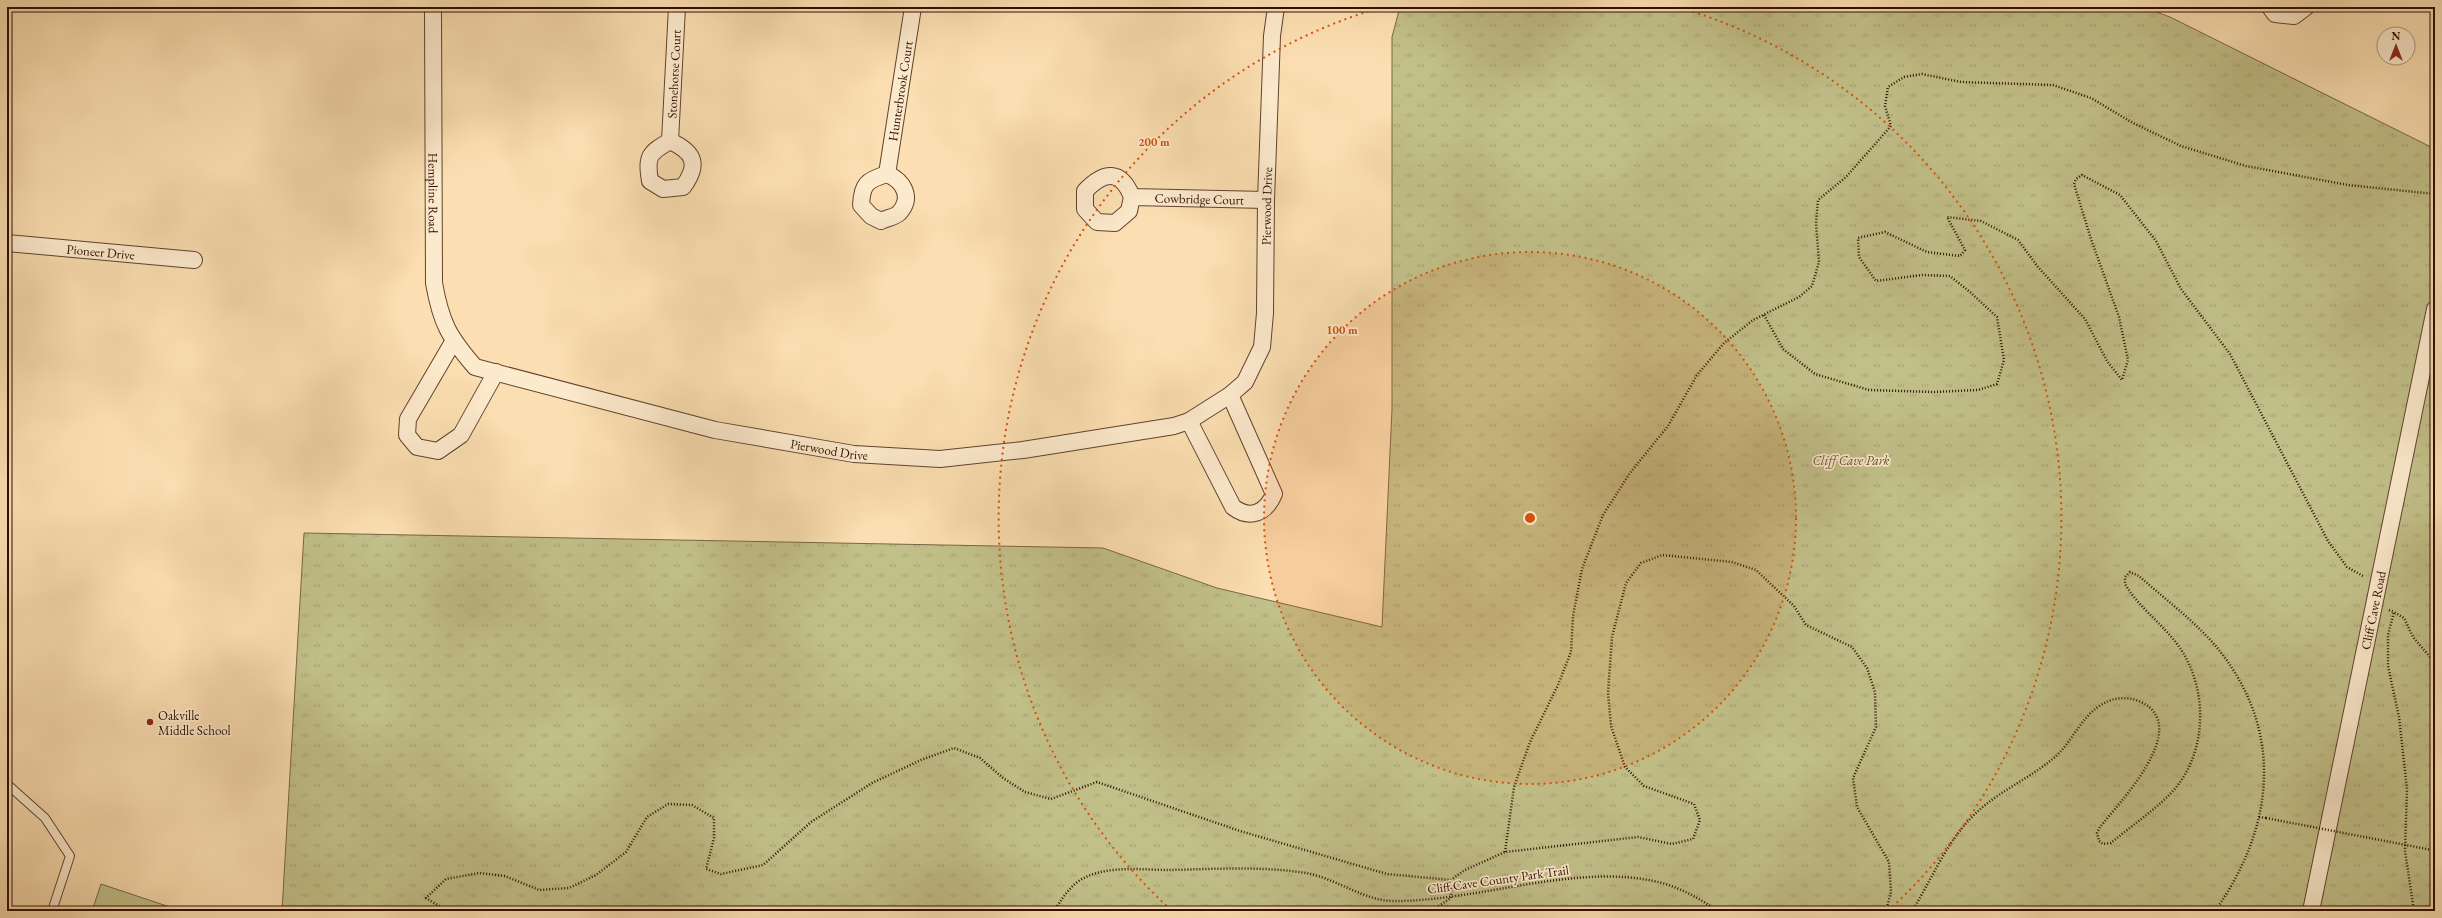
<svg xmlns="http://www.w3.org/2000/svg" width="2442" height="918" font-family="'EB Garamond',serif">
	<defs>
		<pattern id="park-tufts" width="24" height="20" patternUnits="userSpaceOnUse"><rect width="24" height="20" fill="#c2c089"/><path d="M3 7l-1-3M5 7V3M7 7l1-3M15 17l-1-3M17 17v-4M19 17l1-3" fill="none" stroke="#a7a475"/></pattern>
	</defs>
	<rect width="100%" height="100%" fill="#fbdeb1"/>
	<filter id="stains"><feTurbulence type="fractalNoise" baseFrequency=".005" numOctaves="4"/><feColorMatrix values="0 0 0 0 .2 0 0 0 0 .09 0 0 0 0 .02 0 0 0 .5 -.17"/></filter>
	<radialGradient id="worn" r=".72"><stop offset=".6" stop-color="#630" stop-opacity="0"/><stop offset="1" stop-color="#630" stop-opacity=".3"/></radialGradient>
	<!-- park -->
	<polygon fill="url(#park-tufts)" stroke="#786746" points="1400,7 2143,7 2170,17 2435,149 2435,911 282,911 304,533 1103,548 1217,588 1382,627 1392,409 1392,37"/>
	<!-- pitch -->
	<polygon fill="#c2c089" stroke="#786746" points="101,884 182,911 92,911"/>
	<g fill="none" stroke-linecap="round" stroke-linejoin="round">
		<!-- lane casing -->
		<g stroke="#62422e" stroke-width="10">
			<polyline id="lane" points="7,784 45,818 70,856 52,911"/>
		</g>
		<!-- street casing -->
		<g stroke="#62422e" stroke-width="18">
			<g id="street">
				<path id="s1" d="M 433,7 L 434,283 C 441,323 449,337 475,367 L 715,430 L 854,454 L 940,459 L 1023,450 L 1174,426 L 1189,421 L 1230,395 L 1245,382 L 1262,347 L 1265,313 L 1266,200 L 1272,36 L 1276,7"/>
				<polyline points="2270,7 2275,14 2294,16 2306,7"/>
				<path d="M 670,141 C 694,152 700,164 683,187 L 663,189 L 650,181 C 646,156 649,153 670,141 Z"/>
				<path id="s2" d="M 670,141 L 677,7"/>
				<path id="s3" d="M 887,174 L 913,7"/>
				<path d="M 887,174 C 904,181 913,198 899,213 C 895,217 887,218 881,221 L 871,216 L 861,205 C 862,184 867,180 887,174 Z"/>
				<path id="s4" d="M 1132,197 L 1129,211 L 1115,223 L 1097,222 L 1085,209 L 1085,191 C 1104,171 1121,169 1132,197 L 1266,200"/>
				<path id="s5" d="M 7,243 L 194,260"/>
				<polyline points="453,342 408,419 407,435 417,447 438,451 461,435 496,372"/>
				<path d="M 1189,421 L 1233,507 C 1250,520 1266,513 1274,494 L 1230,395"/>
				<path id="s6" d="M 2311,911 L 2435,309"/>
			</g>
		</g>
		<!-- path -->
		<g stroke="#2f0e03" stroke-width="2.5" stroke-dasharray="1 2" stroke-linecap="butt">
			<polyline points="1764,315 1783,349 1815,374 1869,390 1933,392 1978,390 1997,384 2004,360 1997,317 1970,292 1950,276 1922,275 1876,281 1859,257 1858,238 1885,232 1927,252 1960,256 1965,250 1947,217 1981,221 2018,240 2038,267 2085,319 2107,361 2122,380 2128,360 2119,317 2091,239 2074,184 2076,179 2082,175 2120,195 2156,241 2181,289 2230,354 2328,541 2347,567 2363,576"/>
			<polyline points="2389,610 2394,612"/>
			<polyline points="2259,817 2266,818"/>
			<polyline points="2432,850 2435,851"/>
			<polyline points="1505,852 1514,787 1530,742 1558,685 1571,652 1573,616 1582,569 1603,515 1630,473 1668,426 1697,375 1724,343 1753,320 1799,297 1812,286 1819,262 1816,223 1818,200 1846,177 1891,126 1885,106 1888,87 1904,77 1922,74 1961,82 2053,85 2091,98 2133,123 2181,146 2246,166 2348,185 2435,194"/>
			<polyline points="447,911 426,898 446,879 479,873 505,876 539,890 569,888 596,875 626,852 647,817 668,804 692,805 714,818 714,838 706,869 721,874 763,865 811,822 872,783 921,760 954,748 980,758 1003,778 1025,792 1051,799 1097,782 1240,831 1387,874 1451,880 1465,870 1505,852 1638,837 1672,844 1693,839 1700,820 1694,804 1644,786 1625,767 1611,726 1608,693 1612,637 1626,583 1641,563 1662,555 1732,562 1756,570 1794,606 1806,625 1852,647 1867,668 1875,692 1876,727 1853,778 1857,807 1889,862 1891,892 1886,911"/>
			<path d="M 1054,911 C 1061,900 1071,884 1084,878 C 1109,865 1143,870 1170,870 C 1215,869 1262,866 1306,873 C 1335,878 1363,900 1392,901 C 1479,902 1579,861 1662,883 C 1683,889 1700,899 1718,911"/>
			<polyline points="1431,911 1451,898 1451,880"/>
			<path d="M 1912,911 C 1931,881 1945,845 1970,819 C 1994,793 2028,780 2055,757 C 2072,742 2081,717 2101,705 C 2113,697 2128,696 2141,702 C 2193,727 2119,803 2100,827 L 2097,833 L 2099,841 L 2103,844 L 2111,843 C 2131,826 2154,811 2172,792 C 2207,754 2209,691 2180,648 C 2164,625 2139,608 2125,584 L 2125,577 L 2130,572 L 2139,576 C 2166,600 2197,623 2219,650 C 2285,733 2274,828 2215,911"/>
			<polyline points="2414,911 2405,851 2407,789 2399,717 2388,666 2388,635 2394,612 2404,618 2413,637 2435,663"/>
		</g>
		<!-- lane -->
		<use href="#lane" stroke="#fceacc" stroke-width="8"/>
		<!-- street -->
		<use href="#street" stroke="#fceacc" stroke-width="16"/>
		<!-- path-bridge -->
		<polyline stroke="#2f0e03" stroke-width="2.5" stroke-dasharray="1 2" stroke-linecap="butt" points="2266,818 2432,850"/>
	</g>
	<!-- distance rings -->
	<circle cx="1530" cy="518" r="266" fill="#d6520b" fill-opacity=".12"/>
	<g fill="none" stroke="#d6520b" stroke-width="2" stroke-dasharray="2 4">
		<circle cx="1530" cy="518" r="266"/>
		<path d="M1171 910A532 532 0 0 1 1379 8M1681 8A532 532 0 0 1 1889 910"/>
	</g>
	<!-- markers -->
	<circle fill="#8f2418" stroke="#fceacc" stroke-width="1.5" cx="150" cy="722" r="4"/>
	<g text-anchor="middle" stroke-width="3.5" stroke-linejoin="round" paint-order="stroke">
		<!-- street labels -->
		<g font-size="13" fill="#2f0e03" stroke="#fceacc">
			<text dy="5" stroke="none"><textPath href="#s2" startOffset="67">Stonehorse Court</textPath></text>
			<text dy="5" stroke="none"><textPath href="#s3" startOffset="84">Hunterbrook Court</textPath></text>
			<text dy="5" stroke="none"><textPath href="#s1" startOffset="186">Hempline Road</textPath></text>
			<text dy="5" stroke="none"><textPath href="#s4" startOffset="216">Cowbridge Court</textPath></text>
			<text dy="5" stroke="none"><textPath href="#s1" startOffset="1347">Pierwood Drive</textPath></text>
			<text dy="5" stroke="none"><textPath href="#s5" startOffset="94">Pioneer Drive</textPath></text>
			<text dy="5" stroke="none"><textPath href="#s1" startOffset="735">Pierwood Drive</textPath></text>
			<text dy="5" stroke="none"><textPath href="#s6" startOffset="307">Cliff Cave Road</textPath></text>
			<text transform="translate(1498 879) rotate(-8)" y="5">Cliff Cave County Park Trail</text>
		</g>
		<!-- park labels -->
		<g font-size="13" font-style="italic" fill="#624c32" stroke="#fceacc">
			<text x="1851" y="465">Cliff Cave Park</text>
		</g>
		<!-- poi labels -->
		<g font-size="13" fill="#2f0e03" stroke="#fceacc" text-anchor="start">
			<text x="158" y="720">Oakville<tspan x="158" dy="15">Middle School</tspan></text>
		</g>
	</g>
	<circle cx="1530" cy="518" r="6" fill="#d6520b" stroke="#fceacc" stroke-width="2"/>
	<g font-size="12" text-anchor="middle" font-weight="bold" fill="#d6520b" stroke="#fceacc" stroke-width="3.5" stroke-linejoin="round" paint-order="stroke">
		<text x="1154" y="146">200 m</text>
		<text x="1342" y="334">100 m</text>
	</g>
	<!-- margin -->
	<rect width="2442" height="918" fill="none" stroke="#fbdeb1" stroke-width="24"/>
	<rect x="8" y="8" width="2426" height="902" fill="none" stroke="#2f0e03" stroke-width="2"/>
	<rect x="12" y="12" width="2418" height="894" fill="none" stroke="#2f0e03"/>
	<!-- north arrow -->
	<g transform="translate(2396 46)"><circle r="19" fill="#fceacc" stroke="#aa927c"/>
	<path d="M0-3L7 15L0 10L-7 15Z" fill="#8f2418"/>
	<text y="-6" font-size="11" font-weight="bold" text-anchor="middle" fill="#2f0e03">N</text>
	</g>
	<rect width="100%" height="100%" filter="url(#stains)"/>
	<rect width="100%" height="100%" fill="url(#worn)"/>
</svg>
